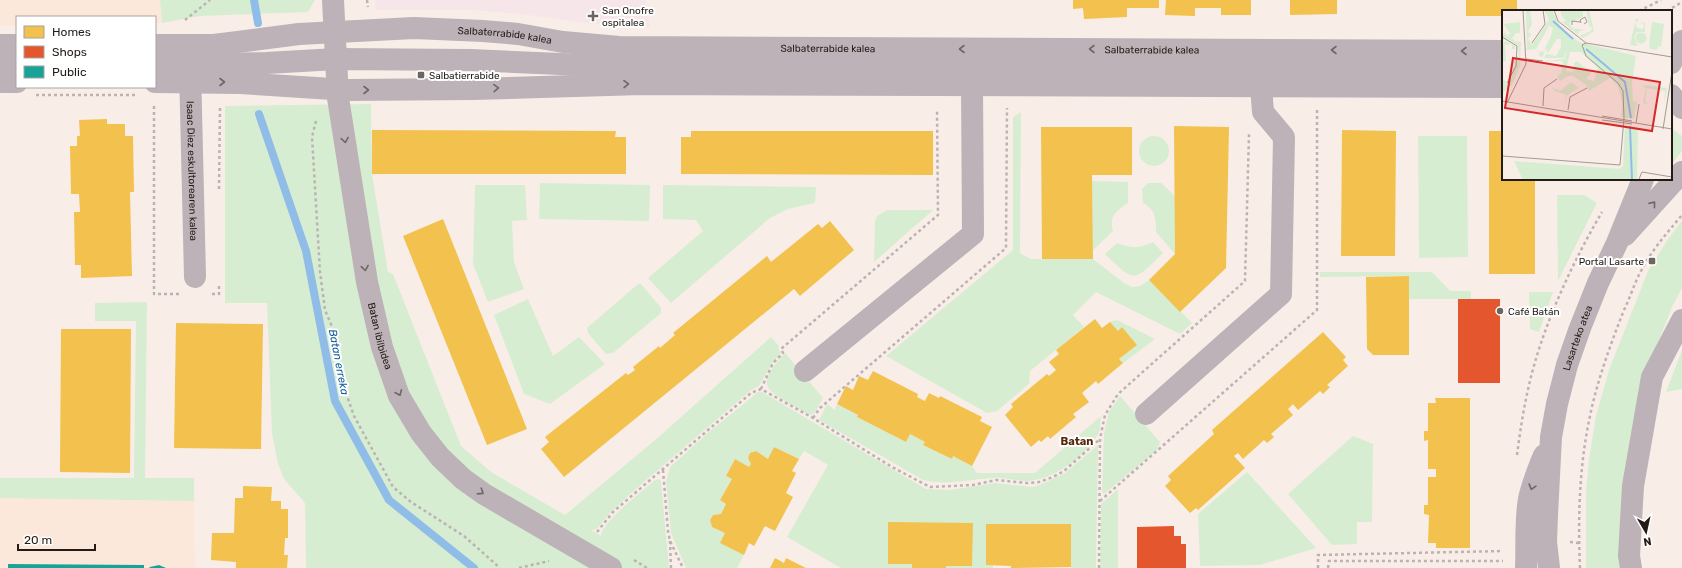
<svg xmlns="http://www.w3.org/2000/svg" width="1682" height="568" font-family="Rubik,sans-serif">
	<rect width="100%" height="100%" fill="#f8eee7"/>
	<!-- built -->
	<g fill="#fce8da">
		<polygon points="0,0 160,0 162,23 155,23 155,17 17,17 17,26 0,26"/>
		<polygon points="0,478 194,478 195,568 0,568"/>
	</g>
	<!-- medical -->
	<polygon fill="#f7e6e9" points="375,0 646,0 650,28 609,26 520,14 473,10 376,10"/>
	<!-- green -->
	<g fill="#d7edd2">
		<polygon points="160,0 315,0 308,12 200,16 162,23"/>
		<path d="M 371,104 L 372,174 L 388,272 L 393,274 L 461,446 L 491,472 L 565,515 L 654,441 L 771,337 L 779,346 L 778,348 L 781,353 L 773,362 L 759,386 L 751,390 L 629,495 L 609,514 L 597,529 L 591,530 L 601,536 C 601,522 644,490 655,480 L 659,479 L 661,481 L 669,568 L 306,568 L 305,503 L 284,479 L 278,464 L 272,434 L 267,303 L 225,303 L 225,106 Z"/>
		<polygon points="1021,112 1020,253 1031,259 1093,259 1124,283 1132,287 1140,286 1149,280 1192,323 1180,334 1096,292 1073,315 1084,327 1030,371 1029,384 997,411 987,413 886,356 1013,250 1013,117"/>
		<polygon points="1671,128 1682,136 1682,151 1671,165"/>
		<circle cx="1154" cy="151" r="15"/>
		<polygon points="1418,136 1467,136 1468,257 1419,258"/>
		<path d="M 1092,181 L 1128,182 L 1128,203 C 1116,211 1109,216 1113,231 L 1093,250 Z"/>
		<polygon points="540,183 650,185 649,221 539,219"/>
		<path d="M 1148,183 L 1161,183 L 1175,196 L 1175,254 L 1156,232 C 1156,219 1156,210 1143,203 L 1142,189 Z"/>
		<polygon points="475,185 525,185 527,220 512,221 514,262 524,289 488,302 473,264"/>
		<polygon points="663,185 816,187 815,203 788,209 770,218 671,303 648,278 703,231 696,220 663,219"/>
		<polygon points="1557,195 1584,195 1597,203 1558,281"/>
		<polygon points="887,210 933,210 874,262 875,221 877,216"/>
		<polygon points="1682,221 1682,288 1672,307 1646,373 1624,568 1586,568 1586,493 1589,459 1596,416 1609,370 1648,271 1668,239"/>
		<path d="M 1153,242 L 1163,253 C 1133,282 1136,284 1105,254 L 1117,243 C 1132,248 1138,249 1153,242 Z"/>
		<polygon points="1320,272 1432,272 1450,291 1471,291 1471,299 1409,299 1408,276 1320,277"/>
		<polygon points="638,284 641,284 661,308 661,313 613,353 606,354 588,333 587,328"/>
		<polygon points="1529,292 1553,292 1539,332 1530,329"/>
		<polygon points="528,299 553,356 579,337 605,364 550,404 524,394 494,315"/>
		<polygon points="147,302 145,478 194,478 194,501 0,498 0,478 134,478 136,321 95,321 95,303"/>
		<polygon points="1117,320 1155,339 1123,363 1119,359 1137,345 1122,327 1118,331 1110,322"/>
		<polygon points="1682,350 1682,389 1666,392"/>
		<path d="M 785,353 L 823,398 L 815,413 L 810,415 C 801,410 769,394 767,385 C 764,376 779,359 785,353 Z"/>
		<polygon points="758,392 762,392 774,399 926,489 950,490 995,483 1033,487 1042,484 1065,473 1098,445 1096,568 1071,568 1071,524 986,524 986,565 993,565 993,568 841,568 787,537 828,465 804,451 799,459 774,447 768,459 756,451 750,453 748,458 751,464 749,467 735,459 726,476 732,479 720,500 726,504 721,514 713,515 710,520 712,527 725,533 744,555 737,568 686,568 671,533 666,481 670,467 709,432"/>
		<polygon points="1120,396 1160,442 1157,450 1104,494 1102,491 1104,433 1109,412"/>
		<path d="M 827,404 L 835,410 L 837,404 L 858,415 L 857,417 L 906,442 L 910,434 L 925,442 L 923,445 L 952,459 L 953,456 L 972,466 L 977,473 L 1035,473 L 1101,416 C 1100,422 1101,432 1097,436 C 1083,458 1053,480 1027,481 C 1016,481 1004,477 993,478 C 970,479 946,486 923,480 L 819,420 Z"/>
		<polygon points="1353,436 1373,444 1372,522 1357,522 1357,544 1332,545 1288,494"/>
		<polygon points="1247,472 1316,548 1260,565 1200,566 1198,514"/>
		<polygon points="1118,489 1118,568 1100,568 1101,504"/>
	</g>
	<!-- homes -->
	<g fill="#f2c14e">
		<polygon points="1073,0 1159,0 1159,8 1127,8 1127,17 1084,19 1083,8 1073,9"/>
		<polygon points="1166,0 1251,0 1251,15 1221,15 1221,8 1195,8 1195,16 1165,15"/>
		<polygon points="1290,0 1337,0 1337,14 1290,15"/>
		<polygon points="1466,0 1517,0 1517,11 1503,11 1503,16 1466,16"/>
		<polygon points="107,119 107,124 125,124 125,136 133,136 134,192 130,192 132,276 81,278 81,265 75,265 74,212 80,212 79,194 71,194 70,146 77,146 77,136 80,136 79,120"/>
		<polygon points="1174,126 1229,127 1226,268 1180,312 1149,280 1175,254"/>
		<polygon points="1041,127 1132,127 1132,175 1092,175 1093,259 1042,259"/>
		<polygon points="372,130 616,131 615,137 626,137 626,174 372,174"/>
		<polygon points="1342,130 1396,131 1395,256 1341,256"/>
		<polygon points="691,131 933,131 933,175 681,174 681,137 691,137"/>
		<polygon points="1489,131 1503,131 1503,179 1535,179 1535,274 1489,274"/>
		<polygon points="443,219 527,429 487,445 403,236"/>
		<polygon points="830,221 854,250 800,296 794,289 564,477 541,449 549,442 545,437 626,373 628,375 635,370 633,367 659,346 660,348 675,335 673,333 767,256 771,262 818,224 822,228"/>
		<polygon points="1409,276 1409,355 1373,355 1367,349 1366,277"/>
		<polygon points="1095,319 1102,328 1110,322 1118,331 1122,327 1137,345 1119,359 1123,363 1098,384 1096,381 1082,393 1089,402 1073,414 1076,417 1050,439 1048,436 1041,442 1039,440 1031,447 1005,415 1013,407 1011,404 1047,374 1049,376 1056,370 1049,362 1059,354 1056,350"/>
		<polygon points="176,323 263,324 261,449 174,448"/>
		<polygon points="61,329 131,329 130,473 60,472"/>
		<polygon points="1323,332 1346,357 1343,360 1348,366 1327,385 1330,387 1323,394 1320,391 1298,410 1293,404 1288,409 1293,415 1271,434 1274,437 1267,443 1264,440 1243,459 1238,453 1234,456 1245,468 1198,510 1196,508 1190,513 1165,486 1171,480 1168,476 1214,434 1212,430"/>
		<polygon points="873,371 918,394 917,397 925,401 929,393 939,398 940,396 982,417 980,421 992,427 972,466 953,456 952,459 923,445 925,442 910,434 906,442 857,417 858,415 837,404 846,386 853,390 859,376 868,380"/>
		<polygon points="1435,398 1470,398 1470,548 1436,548 1436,543 1428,543 1429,515 1424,514 1424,505 1428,505 1428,477 1436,477 1436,469 1428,469 1428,440 1424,441 1424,431 1428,431 1428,403 1436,403"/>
		<polygon points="774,447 799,459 792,471 796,473 786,493 793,497 775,531 765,526 754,546 749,543 744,555 720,543 725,533 712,527 710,520 713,515 721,514 726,504 720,500 732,479 726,476 735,459 749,467 751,464 748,458 750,453 756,451 768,459"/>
		<polygon points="243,486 272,487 271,501 281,501 281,509 288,509 288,538 285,538 284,555 288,555 287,568 236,568 236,562 211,560 212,533 234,533 235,498 243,498"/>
		<polygon points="888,522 973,523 972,566 946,566 946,568 912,568 912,564 888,564"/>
		<polygon points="986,524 1071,524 1071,567 1011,568 1011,566 986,565"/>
		<polygon points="775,558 784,563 786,558 806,568 770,568"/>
	</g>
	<!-- shops -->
	<g fill="#e4572e">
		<rect x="1458" y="299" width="42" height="84"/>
		<polygon points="1174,526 1174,536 1181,536 1181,544 1186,544 1186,568 1137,568 1137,527"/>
	</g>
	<!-- public -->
	<g fill="#17a398">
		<polygon points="8,564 144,565 144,568 8,568"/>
		<polygon points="159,565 166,568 149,568 150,567"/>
	</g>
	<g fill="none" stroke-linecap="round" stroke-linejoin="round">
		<!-- stream -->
		<g stroke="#90bde7" stroke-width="8">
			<polyline points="254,0 258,23"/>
			<polyline points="259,114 306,251 335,401 389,500 474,568"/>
		</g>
		<!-- path -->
		<g stroke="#bcb2b4" stroke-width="2.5" stroke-dasharray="3 3" stroke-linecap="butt">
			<polyline points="367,0 368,7"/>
			<polyline points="1639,11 1661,0"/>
			<polyline points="1667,11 1682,2"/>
			<polyline points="185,20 210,0"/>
			<polyline points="36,95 135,95"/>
			<polyline points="154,106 154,294 179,294"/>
			<polyline points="316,121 312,137 320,272 325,310 333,329 339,373 354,416 393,487 411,502 464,536 500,568"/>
			<polyline points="219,189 220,106"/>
			<polyline points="212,294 219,294 219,286"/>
			<polyline points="761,389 773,363 783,353 781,349 938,215 937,109"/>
			<polyline points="813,418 820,408 1006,248 1007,108"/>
			<path d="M 1517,455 C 1521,424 1526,393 1535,362 C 1550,311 1575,258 1602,212"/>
			<polyline points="663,470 668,531 670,541 683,568"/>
			<polyline points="1100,501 1317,310 1317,110"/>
			<polyline points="597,532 613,512 751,393 761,389 813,418 892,467 930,487 973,485 996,480 1027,483 1039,482 1053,477 1064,471 1100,439"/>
			<polyline points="670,541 671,568"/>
			<polyline points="1570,542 1579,543"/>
			<polyline points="634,560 647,568"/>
			<polyline points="519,568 549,561"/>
			<polyline points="1099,568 1100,439 1105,415 1118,394 1245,281 1249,134"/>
			<polyline points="1318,568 1318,555 1503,551"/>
			<polyline points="1328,568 1329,561 1503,561"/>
			<path d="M 1580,568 C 1578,521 1579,473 1588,426 C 1595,387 1609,348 1624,310 C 1630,298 1634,284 1641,271 C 1651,251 1667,233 1682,215"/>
		</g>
		<!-- minor -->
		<g stroke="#bcb2b8" stroke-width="22">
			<path id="s1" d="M 333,0 L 338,98 L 367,282 L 382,347 L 399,396 L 421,433 L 440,457 L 463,479 L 484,494 L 611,568"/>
			<polyline points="0,45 17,45"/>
			<path id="s2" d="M 155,45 L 214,45 L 299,34 L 414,28 L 483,31 L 518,34 L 563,42 L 619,47 L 1503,51"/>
			<polyline points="1671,63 1682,41"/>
			<polyline points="0,64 17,64"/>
			<polyline points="155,65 266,63 337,59 471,60 583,65 668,67 1503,70"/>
			<path id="s3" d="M 190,68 L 195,277"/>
			<polyline points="0,82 17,82"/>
			<polyline points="155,82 240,83 348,90 473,89 642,84 1503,87"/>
			<polyline points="1671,95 1682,108"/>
			<polyline points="1625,235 1682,172"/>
			<polyline points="805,371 973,234 972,85"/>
			<polyline points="1146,414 1281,294 1284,137 1263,112 1261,86"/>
			<path d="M 1526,568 C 1527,545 1525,522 1529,499 C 1532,484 1538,470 1544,455"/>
			<path id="s4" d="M 1549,568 L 1546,542 L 1547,515 L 1551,437 L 1557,404 L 1567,365 L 1580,328 L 1598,283 L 1617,243 L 1643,179"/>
			<polyline points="1631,568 1629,556 1633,486 1652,377 1682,320"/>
		</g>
	</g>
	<!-- one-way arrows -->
	<defs><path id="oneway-chevron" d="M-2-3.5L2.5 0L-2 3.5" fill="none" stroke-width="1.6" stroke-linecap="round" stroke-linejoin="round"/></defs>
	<g stroke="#706667">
		<use href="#oneway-chevron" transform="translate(962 49) rotate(-180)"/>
		<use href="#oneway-chevron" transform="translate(1092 49) rotate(-180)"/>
		<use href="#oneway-chevron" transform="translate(1334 50) rotate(-180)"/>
		<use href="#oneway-chevron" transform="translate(1464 51) rotate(-180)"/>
		<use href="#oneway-chevron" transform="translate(222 82)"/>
		<use href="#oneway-chevron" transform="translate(626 84) rotate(-1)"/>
		<use href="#oneway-chevron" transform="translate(496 88) rotate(-2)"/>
		<use href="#oneway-chevron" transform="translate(366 90)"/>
		<use href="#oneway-chevron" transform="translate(345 140) rotate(81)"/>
		<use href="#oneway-chevron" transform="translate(1653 204) rotate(-51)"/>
		<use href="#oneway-chevron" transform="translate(365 268) rotate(81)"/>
		<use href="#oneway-chevron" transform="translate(399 393) rotate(67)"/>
		<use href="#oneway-chevron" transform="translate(1532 487) rotate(106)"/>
		<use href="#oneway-chevron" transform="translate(481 492) rotate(33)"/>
	</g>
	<!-- markers -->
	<g fill="#6e655f" stroke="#fff" stroke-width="1.5">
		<path d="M591 10h4v4h4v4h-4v4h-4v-4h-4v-4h4z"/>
		<rect x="417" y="71" width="8" height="8" rx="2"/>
		<rect x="1648" y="257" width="8" height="8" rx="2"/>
		<circle cx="1500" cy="311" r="4"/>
	</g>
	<g text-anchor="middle" stroke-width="4" stroke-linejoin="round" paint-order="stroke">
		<!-- poi labels -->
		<g font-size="10" fill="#231b16" stroke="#fff" text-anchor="start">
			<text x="602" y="14">San Onofre<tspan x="602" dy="12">ospitalea</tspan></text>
			<text x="429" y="79">Salbatierrabide</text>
			<text x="1644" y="265" text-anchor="end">Portal Lasarte</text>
			<text x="1508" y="315">Café Batán</text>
		</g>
		<!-- street labels -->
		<g font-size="10" fill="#231b16" stroke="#fff">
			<text dy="4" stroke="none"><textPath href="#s2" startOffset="351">Salbaterrabide kalea</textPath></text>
			<text dy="4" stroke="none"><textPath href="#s2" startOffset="675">Salbaterrabide kalea</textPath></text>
			<text dy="4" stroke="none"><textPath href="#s2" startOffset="999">Salbaterrabide kalea</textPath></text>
			<text dy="4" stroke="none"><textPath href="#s3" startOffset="103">Isaac Diez eskultorearen kalea</textPath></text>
			<text dy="4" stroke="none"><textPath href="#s1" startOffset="340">Batan ibilbidea</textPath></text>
			<text dy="4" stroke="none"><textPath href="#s4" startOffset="234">Lasarteko atea</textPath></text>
		</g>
		<!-- water labels -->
		<g font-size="11" font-style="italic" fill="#0a5994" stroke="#fff">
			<text transform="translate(339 362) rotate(79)" y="4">Batan erreka</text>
		</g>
		<!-- neighbourhood labels -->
		<g font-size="11" font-weight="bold" fill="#56270a" stroke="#fff">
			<text x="1077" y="445">Batan</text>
		</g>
	</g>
	<!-- overview -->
	<g transform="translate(1502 10)">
		<rect width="170" height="170" fill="#f8eee7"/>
		<path d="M 28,0 L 30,14 L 26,22 L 29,24 L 26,29 L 30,35 L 45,13 L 47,9 L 42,0 L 50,0 L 58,16 L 77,32 L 134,46 L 130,73 L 131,91 L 135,92 L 132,109 L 119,107 L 120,92 L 116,76 L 108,68 L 87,81 L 84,75 L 71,66 L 66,66 L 58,71 L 55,67 L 59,63 L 61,51 L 43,51 L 63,49 L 65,39 L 62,48 L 42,48 L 44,44 L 54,46 L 59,37 L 59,29 L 55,29 L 46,43 L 43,38 L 41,47 L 37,46 L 38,41 L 41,42 L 49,26 L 51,18 L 47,16 L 34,39 L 25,40 L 24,1 ZM 68,42 L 79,42 L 96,58 L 92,71 L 84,69 L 89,63 L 75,51 L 72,53 L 71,62 L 64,61 ZM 59,0 L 81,0 L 81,7 L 67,13 L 70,18 L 84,20 L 77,21 L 76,25 L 60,12 L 64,11 L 59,5 ZM 84,0 L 87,0 L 92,21 L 81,28 L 77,26 L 89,21 L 90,17 L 87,16 ZM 134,8 L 137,10 L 133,13 L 135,18 L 141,19 L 142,14 L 137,12 L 143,13 L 143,22 L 135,22 L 132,27 L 136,36 L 128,35 ZM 18,12 L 18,23 L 14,23 L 10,28 L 13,31 L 19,32 L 18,56 L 10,75 L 0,83 L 0,70 L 3,70 L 5,75 L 8,71 L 17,46 L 16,35 L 0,27 L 3,22 L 5,26 L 8,23 L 1,14 ZM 150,12 L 162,14 L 159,37 L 156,36 L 155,40 L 148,39 L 147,35 ZM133.5 28a5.5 5.5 0 1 1 11 0a5.5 5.5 0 1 1-11 0ZM 4,31 L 13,36 L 13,39 L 10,39 L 10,34 L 3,35 L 4,51 L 0,52 L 0,34 ZM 69,72 L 77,78 L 65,85 L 62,97 L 64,85 L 53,81 L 50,77 L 58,81 ZM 140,75 L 165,78 L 162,95 L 163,81 L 145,78 L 143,91 L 146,94 L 141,93 L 144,78 ZM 123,116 L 136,117 L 135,170 L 21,170 L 12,151 L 118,159 L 121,156 Z" fill="#d7edd2" fill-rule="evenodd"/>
		<path fill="none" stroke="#90bde7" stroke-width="2" d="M 51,11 L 71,29M 84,39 L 123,72 L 129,108M 128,116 L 130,170"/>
		<path fill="none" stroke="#a39a93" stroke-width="1" d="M 52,0 L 56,11 L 84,33 L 170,47M 79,13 L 78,10 L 83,7 L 85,12 L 82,14M 70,15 L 70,11 L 78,12M 0,27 L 15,36 L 14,56 L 5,73M 30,33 L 43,14 L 41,0M 24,49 L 41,51M 0,91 L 170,119M 5,93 L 24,54 L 21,0M 41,96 L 42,78 L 55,69M 66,100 L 68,87 L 85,78M 100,106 L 130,111M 100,110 L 130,114M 134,113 L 137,94M 161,119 L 170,62M 0,146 L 118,155 L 122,108 L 121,81 L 116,73 L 84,46 L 80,35 L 84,33M 137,169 L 140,162 L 170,167"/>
		<path fill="#d62828" fill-opacity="0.15" stroke="#d62828" stroke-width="2" d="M 11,48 L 158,72 L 150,121 L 3,98 Z"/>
		<rect width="170" height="170" fill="none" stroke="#231b16" stroke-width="2"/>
	</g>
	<!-- legend -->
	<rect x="16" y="16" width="140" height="72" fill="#ffffff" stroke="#a7a4a2"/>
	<rect x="24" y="26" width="20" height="12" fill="#f2c14e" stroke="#a7a4a2"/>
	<text x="52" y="36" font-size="12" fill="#231b16">Homes</text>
	<rect x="24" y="46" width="20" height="12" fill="#e4572e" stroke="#a7a4a2"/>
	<text x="52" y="56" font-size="12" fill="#231b16">Shops</text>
	<rect x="24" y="66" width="20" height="12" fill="#17a398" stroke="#a7a4a2"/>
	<text x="52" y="76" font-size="12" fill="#231b16">Public</text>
	<!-- north arrow -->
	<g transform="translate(1646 532) rotate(171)" stroke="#ffffff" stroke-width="3" paint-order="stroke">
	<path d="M0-3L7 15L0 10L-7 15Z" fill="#231b16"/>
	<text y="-6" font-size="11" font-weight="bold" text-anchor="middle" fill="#231b16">N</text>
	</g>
	<!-- scale -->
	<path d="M18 544v6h77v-6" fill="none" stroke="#231b16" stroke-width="2"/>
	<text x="24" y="544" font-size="12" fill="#231b16" stroke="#ffffff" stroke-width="3" paint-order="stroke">20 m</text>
</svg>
